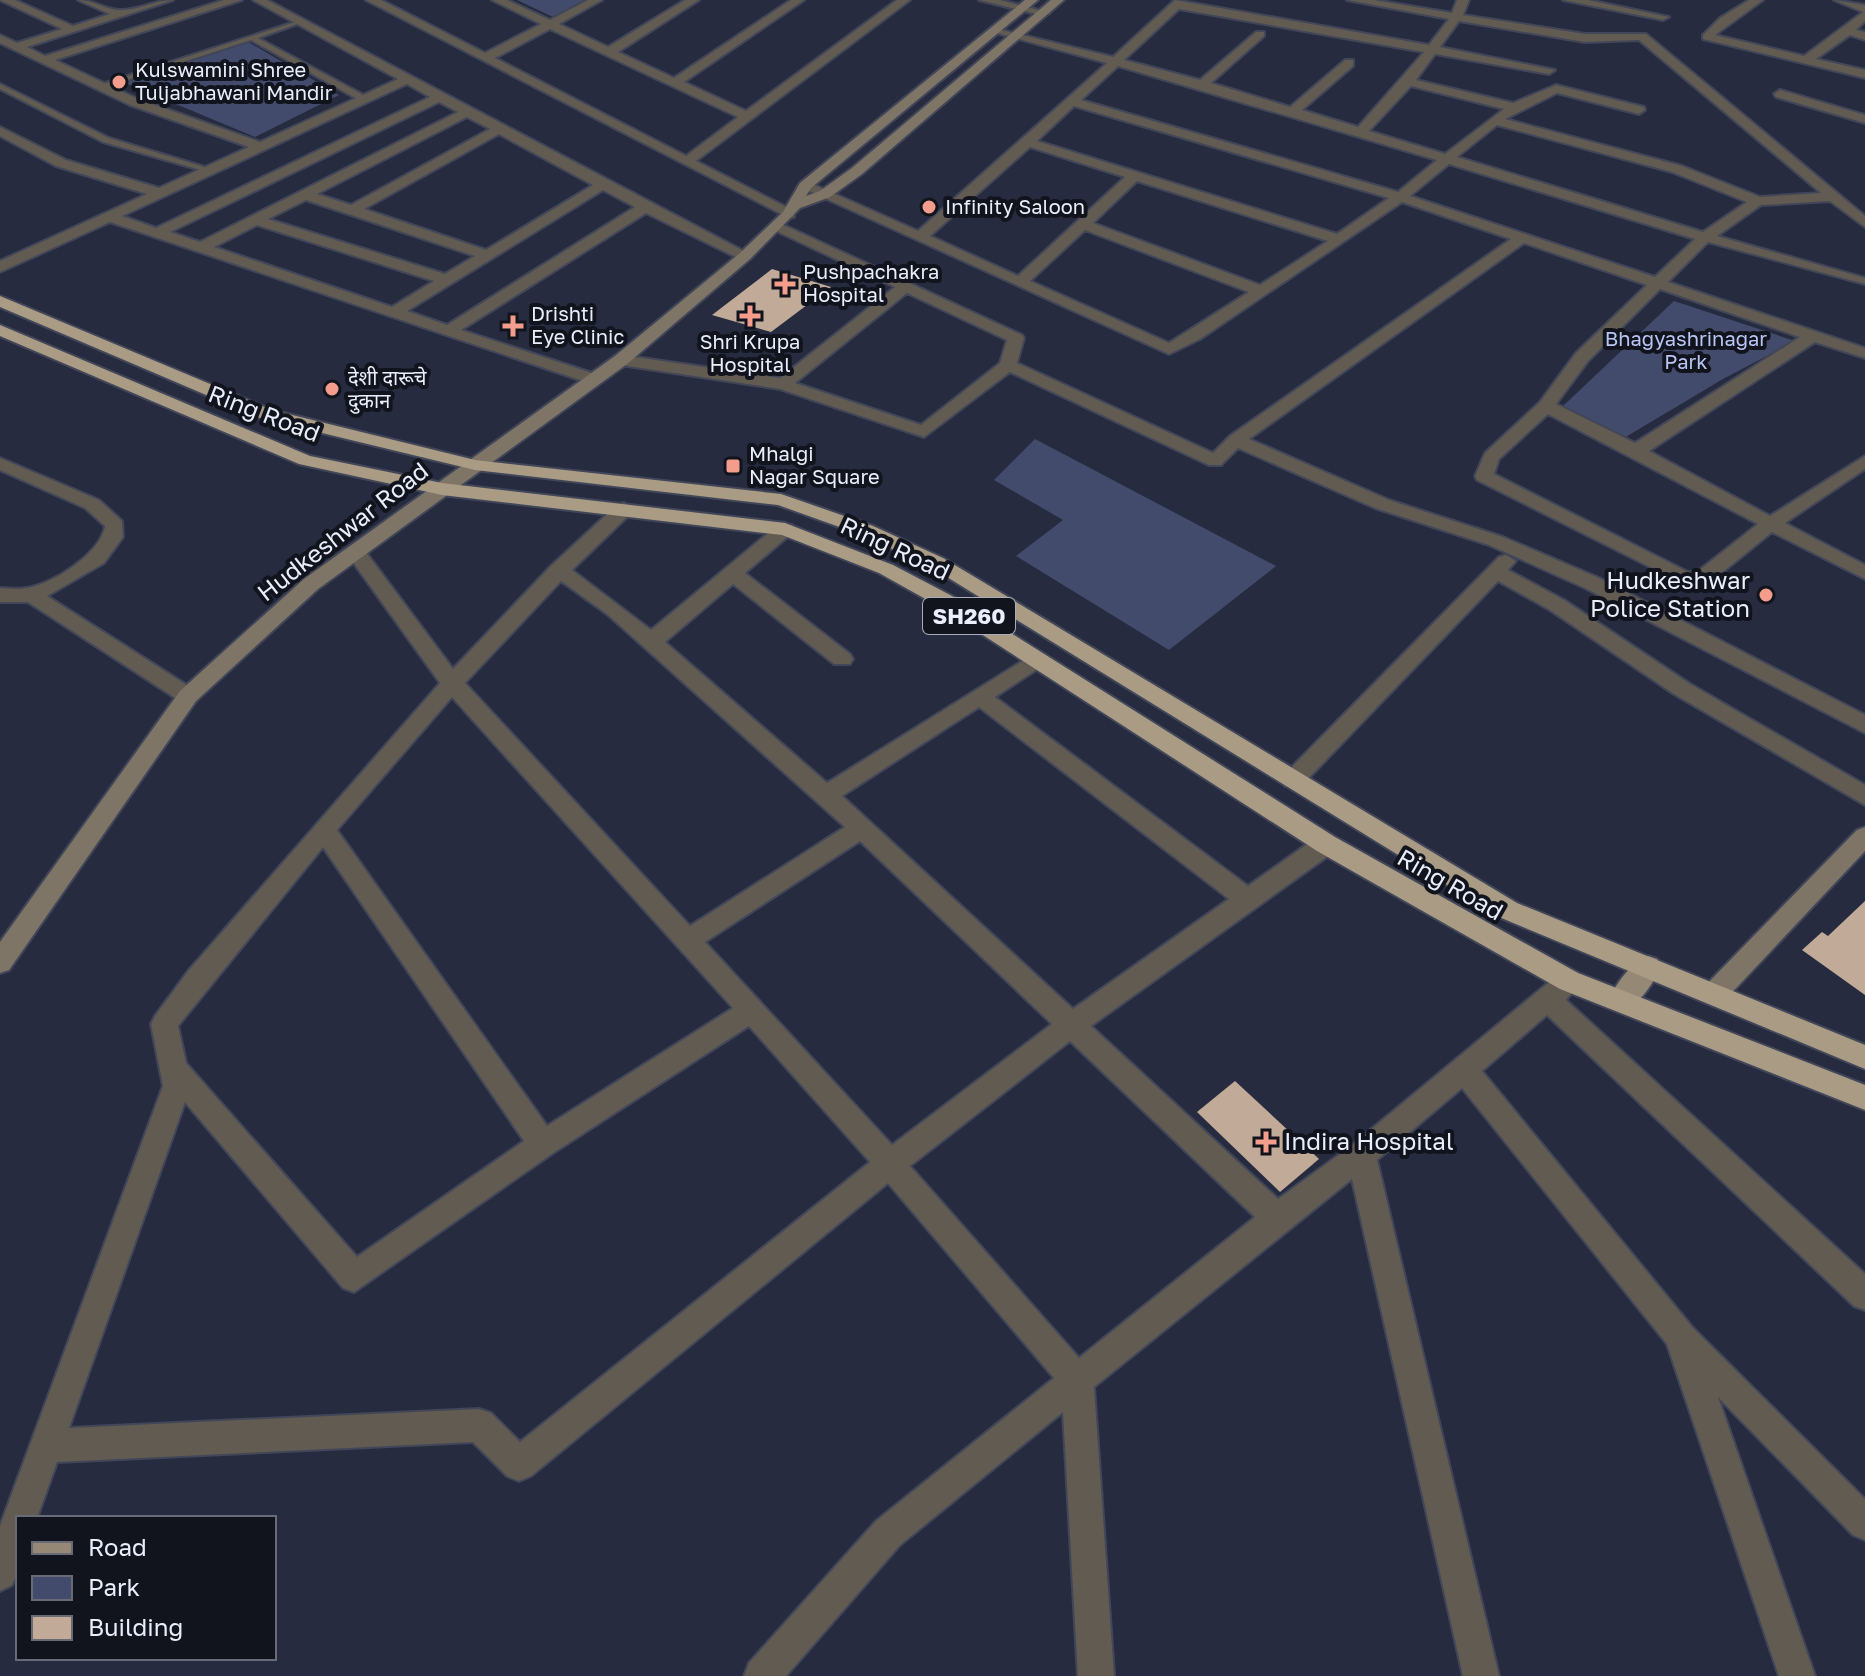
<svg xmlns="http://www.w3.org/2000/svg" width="1865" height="1676" font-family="'Golos Text','Noto Sans Devanagari',sans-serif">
	<rect width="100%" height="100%" fill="#262b3f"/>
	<!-- green -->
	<g fill="#424b6b">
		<polygon points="517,0 586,0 553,17"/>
		<polygon points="245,40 339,95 255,137 123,82"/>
		<polygon points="1674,301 1795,341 1723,379 1624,438 1563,406"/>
		<polygon points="1035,439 1276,566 1169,650 1016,556 1063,520 994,480"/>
	</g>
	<!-- building -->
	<g fill="#c1ab98">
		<polygon points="772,269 831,287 771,332 712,315"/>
		<polygon points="1865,901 1865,995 1802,950 1822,932 1828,936"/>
		<polygon points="1235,1081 1319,1159 1280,1192 1197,1112"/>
	</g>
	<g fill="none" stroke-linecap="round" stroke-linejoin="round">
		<!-- lane casing -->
		<g stroke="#414659" stroke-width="4">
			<g id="lane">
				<polygon points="298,21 303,22 258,38 367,97 367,101 361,101 251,40 103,88 96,86"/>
				<polygon points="0,84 109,138 211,169 204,171 103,142 0,89"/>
			</g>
		</g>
		<!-- street casing -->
		<g stroke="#414659" stroke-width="4">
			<g id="street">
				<path d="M 0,0 L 15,0 L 73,26 L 110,14 L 78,0 C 94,0 108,11 122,10 C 139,10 155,0 173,0 L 27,47 L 45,56 L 224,0 L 242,0 L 55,60 L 138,99 L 260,142 L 398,79 L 253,0 L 267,0 L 753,256 L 740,259 L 646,213 L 461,330 L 598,375 L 600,379 L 592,384 L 110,222 L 0,272 L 0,261 L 147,194 L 56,166 L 0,136 L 0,127 L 66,160 L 159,188 L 249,147 L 130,105 L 0,43 L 0,35 L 17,43 L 62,29 ZM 407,84 L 430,97 L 156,228 L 122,216 ZM 439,102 L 458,112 L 200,242 L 170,232 ZM 467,117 L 490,129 L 351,205 L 317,194 ZM 499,134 L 593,185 L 486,250 L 364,209 ZM 603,190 L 635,207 L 447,325 L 407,311 ZM 306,200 L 475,256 L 445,274 L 268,219 ZM 257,225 L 434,281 L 392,307 L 214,247 Z"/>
				<path d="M 366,0 L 381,0 L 485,53 L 541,24 L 492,0 L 507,0 L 550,20 L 588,0 L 602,0 L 559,24 L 608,47 L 685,0 L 699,0 L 618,52 L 674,78 L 791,0 L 804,0 L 684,82 L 746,111 L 897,0 L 910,0 L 696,161 L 794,211 L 794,217 L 789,218 ZM 550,29 L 738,117 L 686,156 L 495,58 Z"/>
				<polygon points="979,0 1000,0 1050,13 1044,16"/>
				<path d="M 1175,0 L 1429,45 L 1449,19 L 1347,0 L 1374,0 L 1452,13 L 1457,0 L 1469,0 L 1463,15 L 1585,34 L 1646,34 L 1865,216 L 1865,227 L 1830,201 L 1761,205 L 1717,236 L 1865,278 L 1865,284 L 1708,242 L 1668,282 L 1865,348 L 1865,358 L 1815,342 L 1649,451 L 1770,516 L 1865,456 L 1865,469 L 1785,523 L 1865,565 L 1865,579 L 1772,532 L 1708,584 L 1684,584 L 1477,480 L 1475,476 L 1485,453 L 1540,402 L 1576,353 L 1647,285 L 1524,243 L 1249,439 L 1389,500 L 1503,537 L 1599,578 L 1865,715 L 1865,733 L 1585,588 L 1489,545 L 1375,508 L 1238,448 L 1221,465 L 1209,465 L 1010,372 L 924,437 L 780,389 L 621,365 L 613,360 L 621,355 L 780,378 L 895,287 L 772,229 L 772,223 L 777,222 L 1022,335 L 1024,338 L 1017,363 L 1213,453 L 1230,436 L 1511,239 L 1402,202 L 1200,339 L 1169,354 L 798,186 L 810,183 L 918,231 L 1107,63 L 993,32 L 993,28 L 1113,57 ZM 1179,9 L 1424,52 L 1358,127 L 1302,110 L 1353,66 L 1353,60 L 1345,60 L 1290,107 L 1211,83 L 1264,36 L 1264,32 L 1256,32 L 1200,80 L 1124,60 ZM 1459,21 L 1585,42 L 1639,40 L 1821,193 L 1760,197 L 1682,166 L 1505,119 L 1557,93 L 1639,114 L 1645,110 L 1644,107 L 1556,85 L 1513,103 L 1416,80 L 1435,54 L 1549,74 L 1555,70 L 1440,47 ZM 1118,66 L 1437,160 L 1398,192 L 1081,100 ZM 1411,86 L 1504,109 L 1445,154 L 1369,131 ZM 1074,106 L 1389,198 L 1337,234 L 1037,141 ZM 1497,125 L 1672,172 L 1747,202 L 1703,232 L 1457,157 ZM 1030,147 L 1125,177 L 1018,276 L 930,236 ZM 1449,164 L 1695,239 L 1655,277 L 1410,196 ZM 1137,181 L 1328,241 L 1260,285 L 1093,223 ZM 1085,230 L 1249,292 L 1169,343 L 1030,281 ZM 1660,289 L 1800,337 L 1635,443 L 1556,404 L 1588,361 ZM 907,293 L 1007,340 L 1000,363 L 921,425 L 795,383 ZM 1548,414 L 1758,524 L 1697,572 L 1688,572 L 1494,474 L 1499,459 Z"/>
				<polygon points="1563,0 1588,0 1669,17 1663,20"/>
				<polygon points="1749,0 1763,0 1715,35 1804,56 1863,12 1834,0 1865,5 1865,21 1856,30 1865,32 1865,40 1850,35 1816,59 1865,70 1865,78 1703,39 1703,35 1720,18"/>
				<polygon points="1780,90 1865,115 1865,123 1776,97 1774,94"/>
				<path d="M 0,458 L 99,500 L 122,521 L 123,537 L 104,563 L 47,596 L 196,691 L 199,696 L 196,701 L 180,701 L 28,602 L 0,602 L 0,588 C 9,588 18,590 26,588 C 52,585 101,553 105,526 L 85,508 L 0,470 Z"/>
				<path d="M 624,503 L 633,509 L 631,513 L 572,570 L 651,630 L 778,525 L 792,525 L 795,529 L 792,533 L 745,573 L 850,654 L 853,659 L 850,664 L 834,664 L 733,584 L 665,642 L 827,783 L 1037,652 L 1048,659 L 1045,664 L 995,697 L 1248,886 L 1317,837 L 1335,837 L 1338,844 L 1335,851 L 1091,1026 L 1278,1199 L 1351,1146 L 1560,973 L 1569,970 L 1578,973 L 1582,981 L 1566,1000 L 1865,1274 L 1865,1310 L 1854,1306 L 1547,1015 L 1482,1071 L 1693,1328 L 1865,1499 L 1865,1540 L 1853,1535 L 1718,1397 L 1815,1676 L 1779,1676 L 1667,1344 L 1462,1088 L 1377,1160 L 1499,1676 L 1463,1676 L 1352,1179 L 1094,1387 L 1114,1676 L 1078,1676 L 1063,1412 L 900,1545 L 786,1676 L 744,1676 L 749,1663 L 876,1521 L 1054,1378 L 888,1183 L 531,1476 L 519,1481 L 507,1476 L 473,1442 L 57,1462 L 37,1518 L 18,1518 L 18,1572 L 12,1585 L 0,1591 L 0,1526 L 163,1086 L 151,1024 L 155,1016 L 189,970 L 440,683 L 345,551 L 355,545 L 362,547 L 453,669 L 551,566 L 617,505 ZM 561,581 L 607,614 L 845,827 L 690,926 L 465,683 ZM 452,697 L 733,1008 L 547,1126 L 337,830 ZM 979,707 L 1229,899 L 1073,1009 L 842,796 ZM 860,841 L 1052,1024 L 892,1145 L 705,942 ZM 323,847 L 524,1141 L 357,1257 L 186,1063 L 178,1026 ZM 749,1026 L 870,1162 L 520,1442 L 491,1413 L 479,1409 L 69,1428 L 185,1102 L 343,1288 L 354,1292 L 553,1153 ZM 1070,1041 L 1255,1217 L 1079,1358 L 910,1166 Z"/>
				<polygon points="1506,555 1516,561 1508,570 1564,600 1690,684 1865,785 1865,805 1674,694 1550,610 1498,581 1301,786 1285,786 1281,780 1285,774 1499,557"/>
			</g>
		</g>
		<!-- secondary casing -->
		<g stroke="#414659" stroke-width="4">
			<g id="secondary">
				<polygon points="1025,0 1038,0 811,188 806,196 820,191 852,168 1051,0 1064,0 862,174 830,197 800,208 750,259 627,364 318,589 196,701 9,970 0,973 0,942 180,691 304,579 615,356 740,253 783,212 800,183"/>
				<polygon points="1865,827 1865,851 1723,1002 1714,1005 1705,1002 1701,994 1705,986 1857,830"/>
			</g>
		</g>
		<!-- primary casing -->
		<g stroke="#414659" stroke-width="4">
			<path id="primary" d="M 1648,956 L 1657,959 L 1661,967 C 1652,985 1633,1017 1612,1009 L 1608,1001 C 1615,985 1631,962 1648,956 Z"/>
		</g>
		<!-- highway casing -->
		<g stroke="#414659" stroke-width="4">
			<g id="highway">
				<polygon points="0,296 272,410 475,460 781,494 873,526 943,558 1517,903 1865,1045 1865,1069 1499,917 929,566 859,534 778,505 475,470 260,418 0,307"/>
				<polygon points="0,325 310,456 442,483 785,523 893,565 952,596 1335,837 1578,973 1865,1085 1865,1110 1560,989 1317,851 938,606 879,573 782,535 442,495 299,464 0,336"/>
			</g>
		</g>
		<!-- lane -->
		<use href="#lane" fill="#615b52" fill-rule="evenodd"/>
		<!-- street -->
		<use href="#street" fill="#615b52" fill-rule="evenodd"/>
		<!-- secondary -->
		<use href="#secondary" fill="#7f7566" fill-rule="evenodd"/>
		<!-- primary -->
		<use href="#primary" fill="#958976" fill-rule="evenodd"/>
		<!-- highway -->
		<use href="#highway" fill="#aa9b84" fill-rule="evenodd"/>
	</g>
	<!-- markers -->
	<g fill="#f49d8c" stroke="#12141d" stroke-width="3">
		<circle cx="119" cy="82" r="8"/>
		<circle cx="929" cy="207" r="8"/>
		<path d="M781 272h8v8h8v8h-8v8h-8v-8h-8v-8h8z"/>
		<path d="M746 304h8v8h8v8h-8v8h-8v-8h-8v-8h8z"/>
		<path d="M509 314h8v8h8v8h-8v8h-8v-8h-8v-8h8z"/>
		<circle cx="332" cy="389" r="8"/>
		<rect x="725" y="458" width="16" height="16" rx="4"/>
		<circle cx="1766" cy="595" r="8"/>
		<path d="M1262 1130h8v8h8v8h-8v8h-8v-8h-8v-8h8z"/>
	</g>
	<g text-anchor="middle" stroke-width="8" stroke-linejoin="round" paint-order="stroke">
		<!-- far-poi labels -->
		<g font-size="20" fill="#eaeefc" stroke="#12141d" text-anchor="start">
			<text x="135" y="77">Kulswamini Shree<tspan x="135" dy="23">Tuljabhawani Mandir</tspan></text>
			<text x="945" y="214">Infinity Saloon</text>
			<text x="803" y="279">Pushpachakra<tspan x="803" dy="23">Hospital</tspan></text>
			<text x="531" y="321">Drishti<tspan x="531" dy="23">Eye Clinic</tspan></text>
			<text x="750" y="349" text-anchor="middle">Shri Krupa<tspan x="750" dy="23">Hospital</tspan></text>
			<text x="348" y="385">देशी दारूचे<tspan x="348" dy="23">दुकान</tspan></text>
			<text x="749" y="461">Mhalgi<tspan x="749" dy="23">Nagar Square</tspan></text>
		</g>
		<!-- far-park labels -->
		<g font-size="20" fill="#b9c6f5" stroke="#12141d">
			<text x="1686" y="346">Bhagyashrinagar<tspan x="1686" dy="23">Park</tspan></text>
		</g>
		<!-- shield labels -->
		<rect fill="#12141d" stroke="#a9adb9" stroke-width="2" x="923" y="598" width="92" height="36" rx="6"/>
		<g font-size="22" font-weight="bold" fill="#eaeefc">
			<text x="969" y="624">SH260</text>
		</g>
		<!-- street labels -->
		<g font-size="24" fill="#eaeefc" stroke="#12141d">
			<text transform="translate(264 414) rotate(21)" y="8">Ring Road</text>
			<text transform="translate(343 532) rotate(-38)" y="8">Hudkeshwar Road</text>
			<text transform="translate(895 549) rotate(25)" y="8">Ring Road</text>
			<text transform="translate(1450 885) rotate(30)" y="8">Ring Road</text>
		</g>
		<!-- poi labels -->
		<g font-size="24" fill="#eaeefc" stroke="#12141d" text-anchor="end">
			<text x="1750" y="589">Hudkeshwar<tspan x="1750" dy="28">Police Station</tspan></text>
			<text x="1284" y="1150" text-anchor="start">Indira Hospital</text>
		</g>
	</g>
	<!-- legend -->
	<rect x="16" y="1516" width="260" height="144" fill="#12141d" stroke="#686b76" stroke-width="2"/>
	<rect x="32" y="1542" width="40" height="12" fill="#958976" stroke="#686b76" stroke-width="2"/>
	<text x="88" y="1556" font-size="24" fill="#eaeefc">Road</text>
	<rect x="32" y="1576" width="40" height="24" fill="#424b6b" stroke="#686b76" stroke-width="2"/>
	<text x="88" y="1596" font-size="24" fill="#eaeefc">Park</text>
	<rect x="32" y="1616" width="40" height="24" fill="#c1ab98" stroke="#686b76" stroke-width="2"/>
	<text x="88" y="1636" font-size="24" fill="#eaeefc">Building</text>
</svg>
